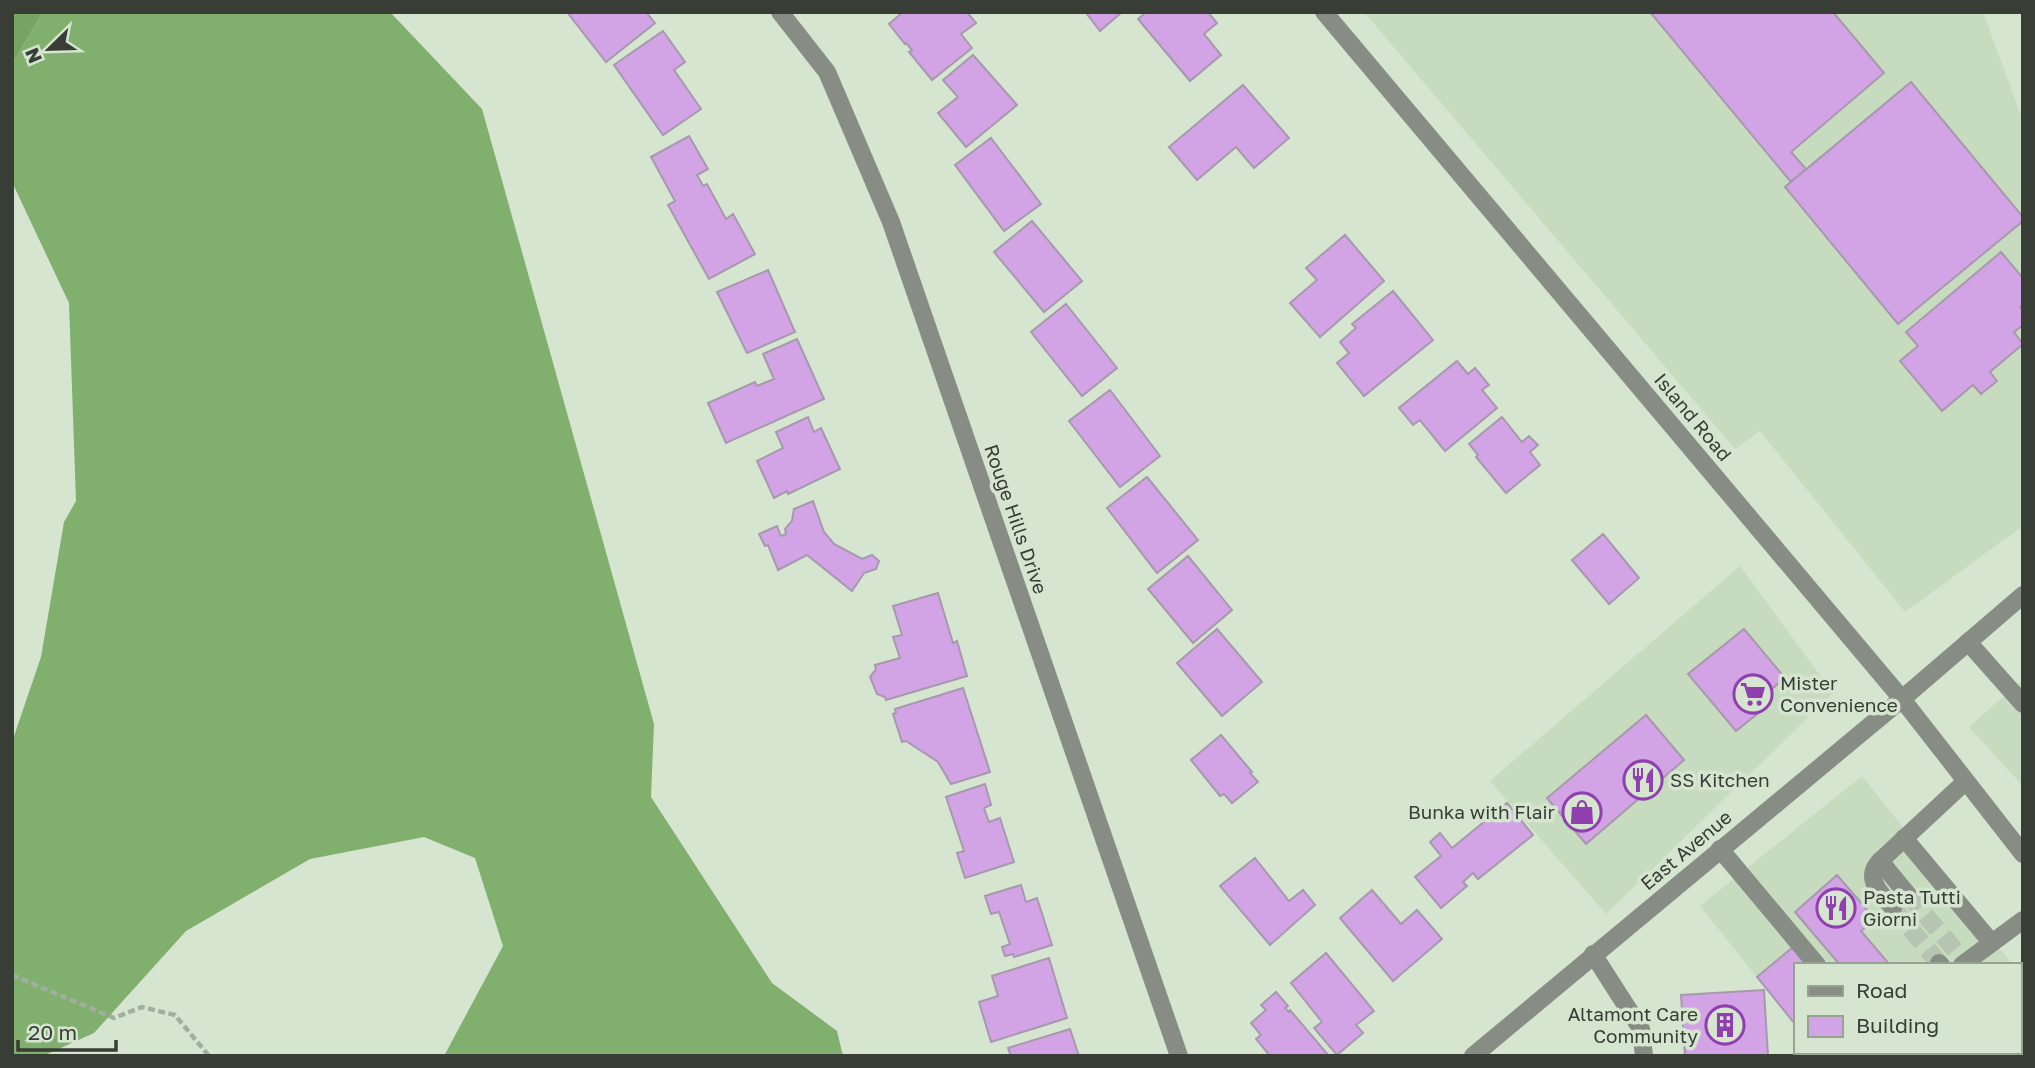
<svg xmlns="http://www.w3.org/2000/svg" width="2035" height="1068" font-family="'Golos Text',sans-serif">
	<rect width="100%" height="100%" fill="#d5e5d0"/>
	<!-- built -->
	<g fill="#c7dbbf">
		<polygon points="1364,12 1983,12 2023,121 2023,526 1905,612 1760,431 1735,449"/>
		<polygon points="1740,566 1833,693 1606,914 1490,781"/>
		<polygon points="2023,680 2023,786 1969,727"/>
		<polygon points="1862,776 2013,965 1795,965 1795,1025 1700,906"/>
	</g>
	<!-- forest -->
	<polygon fill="#81af6e" points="43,12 390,12 482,109 654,724 651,797 772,983 837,1031 843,1056 444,1056 503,946 475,858 424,837 310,859 186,931 94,1033 43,1056 12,1056 12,742 41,657 64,522 76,501 69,303 12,182 12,64"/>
	<!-- water -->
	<polygon fill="#76a463" points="12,12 43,12 12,64"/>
	<!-- building -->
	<g fill="#d3a4e5" stroke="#a799ad" stroke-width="2">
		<polygon points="567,12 646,12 655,23 606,62"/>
		<polygon points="903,12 967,12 976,23 961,34 972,48 932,80 909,52 912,50 906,43 905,44 889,24"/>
		<polygon points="1089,12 1122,12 1100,31 1087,14"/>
		<polygon points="1146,12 1208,12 1217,23 1204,34 1221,55 1190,81 1138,19"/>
		<polygon points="1650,12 1833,12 1884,73 1791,152 1806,169 1791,182"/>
		<polygon points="663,31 685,62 674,70 701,109 663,135 614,65"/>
		<polygon points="973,55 1017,105 966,147 938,113 958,97 943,80"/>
		<polygon points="1911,82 2023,217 2023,221 1898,324 1785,187"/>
		<polygon points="1243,85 1289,138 1254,168 1236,147 1197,180 1169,147"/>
		<polygon points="689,136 708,169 697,175 703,186 707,184 726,219 733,214 755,254 709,279 668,205 675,201 651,157"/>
		<polygon points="991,138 1041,204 1004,231 955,165"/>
		<polygon points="1032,221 1082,281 1044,312 994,252"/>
		<polygon points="1345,235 1384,281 1320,337 1290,303 1317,280 1306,268"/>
		<polygon points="2001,252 2023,278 2023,304 2020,307 2023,311 2023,325 2014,332 2023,344 1990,372 1997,381 1981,394 1973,385 1942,411 1900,361 1918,346 1906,332"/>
		<polygon points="768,270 795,332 747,353 717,292"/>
		<polygon points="1393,291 1433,340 1364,396 1337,363 1349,353 1340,342 1356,328 1352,324"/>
		<polygon points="1066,304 1117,368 1082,396 1031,332"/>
		<polygon points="797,339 824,399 726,443 708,403 755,382 757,386 774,379 763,354"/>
		<polygon points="1457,361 1468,374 1475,368 1489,385 1482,390 1497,408 1445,451 1420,420 1413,425 1399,408"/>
		<polygon points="1110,390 1160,456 1120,487 1069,421"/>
		<polygon points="808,417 814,432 821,428 840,469 788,494 787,491 774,498 757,461 783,448 776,432"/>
		<polygon points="1502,417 1522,442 1529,436 1538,445 1530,452 1540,465 1506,493 1476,457 1478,455 1469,444"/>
		<polygon points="1147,477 1198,540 1157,573 1107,508"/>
		<polygon points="813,501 824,532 834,544 862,559 872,555 879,561 876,569 864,573 852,591 807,555 778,570 768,545 765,546 759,534 777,526 781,536 786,534 785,529 792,521 794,509"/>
		<polygon points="1603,534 1639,578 1609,604 1572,560"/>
		<polygon points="1188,556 1232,610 1193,643 1148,589"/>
		<polygon points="938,593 953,643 957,641 967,676 886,700 885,697 877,694 870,677 876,669 875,665 900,658 893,637 902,635 893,606"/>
		<polygon points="1217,629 1262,682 1222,716 1177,663"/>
		<polygon points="1744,629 1785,678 1761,698 1767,706 1736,731 1688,674"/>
		<polygon points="963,688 990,772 951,784 938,762 906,741 902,742 893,714 896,713 895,709"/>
		<polygon points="1646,715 1684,760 1586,844 1547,798"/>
		<polygon points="1221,735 1252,772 1250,773 1258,782 1232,803 1224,794 1220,796 1191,760"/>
		<polygon points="985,784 991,805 984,808 989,822 1000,818 1014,862 965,878 957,853 964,851 946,797"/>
		<polygon points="1507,803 1533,835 1478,879 1473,873 1463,882 1467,886 1441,908 1415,877 1441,856 1430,842 1440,833 1452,848"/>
		<polygon points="1255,858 1289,901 1303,890 1315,905 1270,945 1220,886"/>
		<polygon points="1837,875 1875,919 1861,931 1890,965 1840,965 1795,912"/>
		<polygon points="1021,885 1026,902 1037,898 1052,945 1014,957 1013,954 1005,956 1002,947 1010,944 999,912 991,914 985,896"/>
		<polygon points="1372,890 1401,924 1417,910 1442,939 1393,981 1340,918"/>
		<polygon points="1793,947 1808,965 1795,965 1795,1024 1757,977"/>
		<polygon points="1326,953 1374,1011 1356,1025 1363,1033 1337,1055 1314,1028 1322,1022 1291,983"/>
		<polygon points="1049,958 1067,1018 991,1042 979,1002 998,996 992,976"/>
		<polygon points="1764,990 1768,1056 1685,1056 1681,995"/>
		<polygon points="1276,992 1288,1006 1285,1008 1289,1012 1290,1010 1329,1056 1270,1056 1256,1039 1261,1035 1251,1023 1266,1010 1261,1005"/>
		<polygon points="1070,1029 1079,1056 1011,1056 1008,1048"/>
		<polygon points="1818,1052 1879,1052 1882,1056 1821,1056"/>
	</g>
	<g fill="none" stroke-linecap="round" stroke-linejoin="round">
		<!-- minor-tunnel -->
		<g stroke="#b6c4b1" stroke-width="18" stroke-dasharray="18 9" stroke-linecap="butt">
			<polyline points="1908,895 1955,950"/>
			<polyline points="1893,908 1939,963"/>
		</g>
		<!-- path -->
		<polyline stroke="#a2af9e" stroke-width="4.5" stroke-dasharray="7 3.5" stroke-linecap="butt" points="12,975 114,1018 142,1007 175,1015 209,1056"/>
		<!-- minor -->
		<g stroke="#878d85" stroke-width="18">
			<polyline points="780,12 827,72 891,222 1179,1056"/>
			<polyline points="1324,12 1902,699 2023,854"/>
			<polyline points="1968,642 2023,704"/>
			<polyline points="1904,838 1991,942"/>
			<polyline points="1720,849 1817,965"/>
			<path d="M 1880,861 C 1863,879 1881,893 1893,908"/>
			<polyline points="1908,895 1880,861 1965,782"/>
			<polyline points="1593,954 1641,1029 1644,1056"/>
			<polyline points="1939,963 1941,965"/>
			<polyline points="1962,965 2023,920"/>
			<polyline points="1473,1056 1902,699 2023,595"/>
		</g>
	</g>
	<!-- icons -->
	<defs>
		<g id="supermarket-ring" transform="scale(2.0125)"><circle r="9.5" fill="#d5e5d0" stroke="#903fae" stroke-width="1.5"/><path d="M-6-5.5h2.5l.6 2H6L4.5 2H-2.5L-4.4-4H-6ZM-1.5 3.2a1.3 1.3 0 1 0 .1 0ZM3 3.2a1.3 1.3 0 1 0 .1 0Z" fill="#903fae"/></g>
		<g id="restaurant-ring" transform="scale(2.0125)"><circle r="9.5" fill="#d5e5d0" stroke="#903fae" stroke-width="1.5"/><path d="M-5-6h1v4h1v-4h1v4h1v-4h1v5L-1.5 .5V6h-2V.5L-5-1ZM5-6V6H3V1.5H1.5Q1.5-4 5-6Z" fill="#903fae"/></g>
		<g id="shop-ring" transform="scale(2.0125)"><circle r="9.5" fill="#d5e5d0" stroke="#903fae" stroke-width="1.5"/><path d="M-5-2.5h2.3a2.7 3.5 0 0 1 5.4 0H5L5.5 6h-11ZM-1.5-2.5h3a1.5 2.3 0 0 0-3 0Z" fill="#903fae"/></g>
		<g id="building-ring" transform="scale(2.0125)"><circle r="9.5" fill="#d5e5d0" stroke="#903fae" stroke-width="1.5"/><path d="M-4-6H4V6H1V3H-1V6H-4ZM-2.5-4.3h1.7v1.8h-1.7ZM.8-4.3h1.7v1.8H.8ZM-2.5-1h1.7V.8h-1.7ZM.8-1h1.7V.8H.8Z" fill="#903fae"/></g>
	</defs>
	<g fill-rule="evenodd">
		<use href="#supermarket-ring" x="1753" y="694"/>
		<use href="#restaurant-ring" x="1643" y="780"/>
		<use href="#shop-ring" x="1582" y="812"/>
		<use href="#restaurant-ring" x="1836" y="908"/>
		<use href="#building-ring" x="1725" y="1025"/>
	</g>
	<g text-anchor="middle" stroke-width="7" stroke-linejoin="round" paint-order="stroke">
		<!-- street labels -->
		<g font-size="19" fill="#383e36" stroke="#d5e5d0">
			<text transform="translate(1693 417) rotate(50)" y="7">Island Road</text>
			<text transform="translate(1016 519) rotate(71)" y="7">Rouge Hills Drive</text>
			<text transform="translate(1686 850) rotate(-40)" y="7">East Avenue</text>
		</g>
		<!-- poi labels -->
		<g font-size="19" fill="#383e36" stroke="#d5e5d0" text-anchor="start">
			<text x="1780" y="690">Mister<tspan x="1780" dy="22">Convenience</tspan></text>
			<text x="1670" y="787">SS Kitchen</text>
			<text x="1555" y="819" text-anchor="end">Bunka with Flair</text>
			<text x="1863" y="904">Pasta Tutti<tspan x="1863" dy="22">Giorni</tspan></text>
			<text x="1698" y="1021" text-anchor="end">Altamont Care<tspan x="1698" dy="22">Community</tspan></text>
		</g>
	</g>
	<!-- border -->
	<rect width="2035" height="1068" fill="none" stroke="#383e36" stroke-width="28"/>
	<!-- legend -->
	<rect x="1794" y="963" width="228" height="91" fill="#d5e5d0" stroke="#96a292" stroke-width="2"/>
	<rect x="1808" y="986" width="35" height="10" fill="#878d85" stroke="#96a292" stroke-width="2"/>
	<text x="1856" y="998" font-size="21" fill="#383e36">Road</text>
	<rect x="1808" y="1016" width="35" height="21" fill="#d3a4e5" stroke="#96a292" stroke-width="2"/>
	<text x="1856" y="1033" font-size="21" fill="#383e36">Building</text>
	<!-- north arrow -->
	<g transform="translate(49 49) rotate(247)" stroke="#d5e5d0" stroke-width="5" paint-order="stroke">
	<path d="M0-5L12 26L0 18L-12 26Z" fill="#383e36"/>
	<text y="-10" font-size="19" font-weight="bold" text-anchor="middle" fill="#383e36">N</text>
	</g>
	<!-- scale -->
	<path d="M18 1040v10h98v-10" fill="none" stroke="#383e36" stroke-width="3.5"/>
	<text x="28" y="1040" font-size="21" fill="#383e36" stroke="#d5e5d0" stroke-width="5" paint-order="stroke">20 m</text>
</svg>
